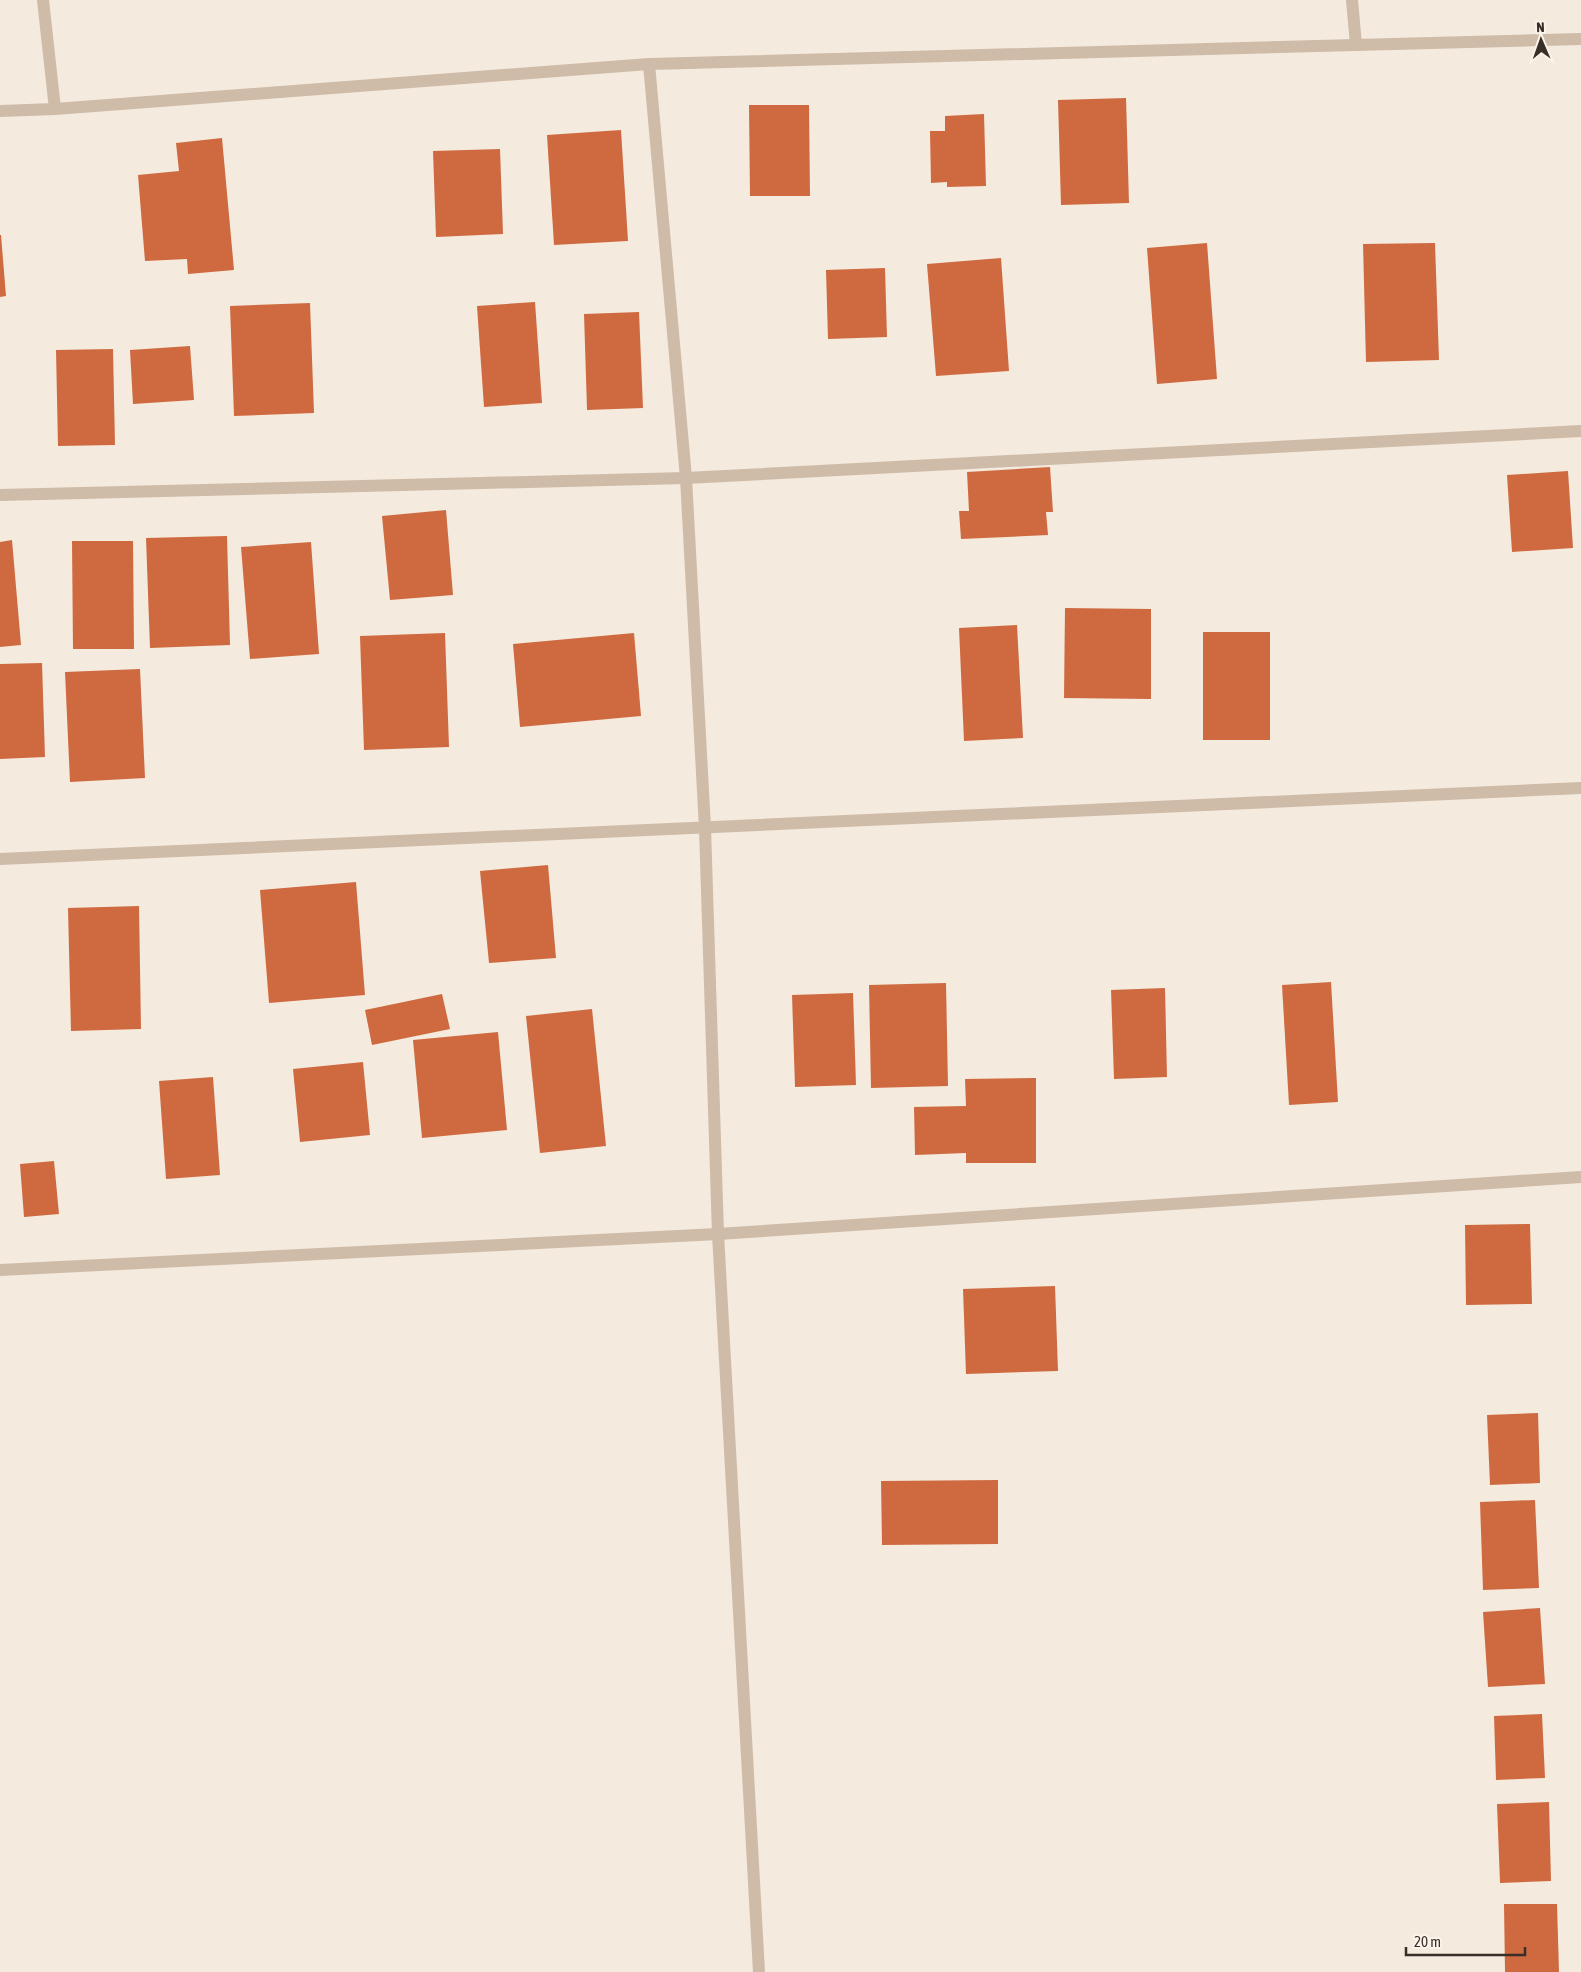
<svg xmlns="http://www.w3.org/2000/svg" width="1581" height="1972" font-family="'Asap Condensed',sans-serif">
	<rect width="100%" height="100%" fill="#f4eadd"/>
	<!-- building -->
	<g fill="#cf6a40">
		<polygon points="1126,98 1129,203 1061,205 1058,100"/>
		<polygon points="749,105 809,105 810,196 750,196"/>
		<polygon points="984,114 986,186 947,187 947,182 931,183 930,131 945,131 945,116"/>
		<polygon points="621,130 628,241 554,245 547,135"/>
		<polygon points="222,138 234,270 188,274 187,259 145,261 138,175 179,171 176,143"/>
		<polygon points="500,149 503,234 436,237 433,151"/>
		<polygon points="0,235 1,235 6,296 0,297"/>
		<polygon points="1207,243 1217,379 1157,384 1147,248"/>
		<polygon points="1435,243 1439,360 1366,362 1363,244"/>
		<polygon points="1001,258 1009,371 936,376 927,264"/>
		<polygon points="885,268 887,337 828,339 826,270"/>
		<polygon points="535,302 542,403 484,407 477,306"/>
		<polygon points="310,303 314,413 234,416 230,306"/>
		<polygon points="639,312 643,408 587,410 584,314"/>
		<polygon points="190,346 194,400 133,404 130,350"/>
		<polygon points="113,349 115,445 58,446 56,350"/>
		<polygon points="1050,467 1053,512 1046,512 1048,535 961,539 959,511 969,511 967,472"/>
		<polygon points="1568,471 1573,548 1512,552 1507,475"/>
		<polygon points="446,510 453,595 390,600 382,516"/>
		<polygon points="227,536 230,645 150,648 146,538"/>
		<polygon points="12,540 21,645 0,647 0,542"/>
		<polygon points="72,541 133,541 134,649 73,649"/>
		<polygon points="311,542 319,654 250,659 241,547"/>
		<polygon points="1065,608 1151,609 1151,699 1064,698"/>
		<polygon points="1017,625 1023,738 964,741 959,628"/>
		<rect x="1203" y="632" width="67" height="108"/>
		<polygon points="445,633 449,747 364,750 360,636"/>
		<polygon points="634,633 641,716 520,727 513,644"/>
		<polygon points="42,663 45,757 0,759 0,664"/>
		<polygon points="140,669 145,778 70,782 65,672"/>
		<polygon points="548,865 556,958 489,963 480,871"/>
		<polygon points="356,882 365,995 269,1003 260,890"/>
		<polygon points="139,906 141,1029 71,1031 68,908"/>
		<polygon points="1331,982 1338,1102 1289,1105 1282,985"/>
		<polygon points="946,983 948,1086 871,1088 869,985"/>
		<polygon points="1165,988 1167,1077 1114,1079 1111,990"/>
		<polygon points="853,993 856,1085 795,1087 792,995"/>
		<polygon points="442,994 450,1029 372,1045 365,1010"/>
		<polygon points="592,1009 606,1146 540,1153 526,1016"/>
		<polygon points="498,1032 507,1130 422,1138 413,1040"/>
		<polygon points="363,1062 370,1135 300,1142 293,1069"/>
		<polygon points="213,1077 220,1175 166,1179 159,1081"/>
		<polygon points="1036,1078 1036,1163 966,1163 966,1153 915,1155 914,1107 966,1106 965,1079"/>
		<polygon points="54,1161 59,1214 24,1217 20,1164"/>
		<polygon points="1530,1224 1532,1304 1466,1305 1465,1225"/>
		<polygon points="1055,1286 1058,1371 966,1374 963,1289"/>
		<polygon points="1538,1413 1540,1483 1490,1485 1487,1415"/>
		<polygon points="998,1480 998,1544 882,1545 881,1481"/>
		<polygon points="1535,1500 1539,1588 1483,1590 1480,1502"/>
		<polygon points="1540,1608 1545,1684 1488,1687 1483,1612"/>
		<polygon points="1542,1714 1545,1778 1496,1780 1494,1716"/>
		<polygon points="1549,1802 1551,1881 1500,1883 1497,1804"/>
		<polygon points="1504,1904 1557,1904 1559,1972 1505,1972"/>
	</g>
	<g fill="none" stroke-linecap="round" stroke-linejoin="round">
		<!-- street -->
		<g stroke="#cebba8" stroke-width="12">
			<polyline points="43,0 55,109"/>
			<polyline points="1352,0 1356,45"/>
			<polyline points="649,64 686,478 705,828 718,1234 759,1972"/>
			<polyline points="0,111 55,109 649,64 1581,39"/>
			<polyline points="0,495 686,478 1581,431"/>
			<polyline points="0,859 1581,788"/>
			<polyline points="0,1270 718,1234 1581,1177"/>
		</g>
	</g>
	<!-- north arrow -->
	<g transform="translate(1541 40) rotate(358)" stroke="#fbf4ea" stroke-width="4" paint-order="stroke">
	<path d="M0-4L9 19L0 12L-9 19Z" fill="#3a2f28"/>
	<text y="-8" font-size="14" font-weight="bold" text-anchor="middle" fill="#3a2f28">N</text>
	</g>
	<!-- scale -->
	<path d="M1406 1947v8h119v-8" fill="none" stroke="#3a2f28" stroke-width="2.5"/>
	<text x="1414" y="1947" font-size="15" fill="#3a2f28" stroke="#fbf4ea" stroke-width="4" paint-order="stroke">20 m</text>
</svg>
